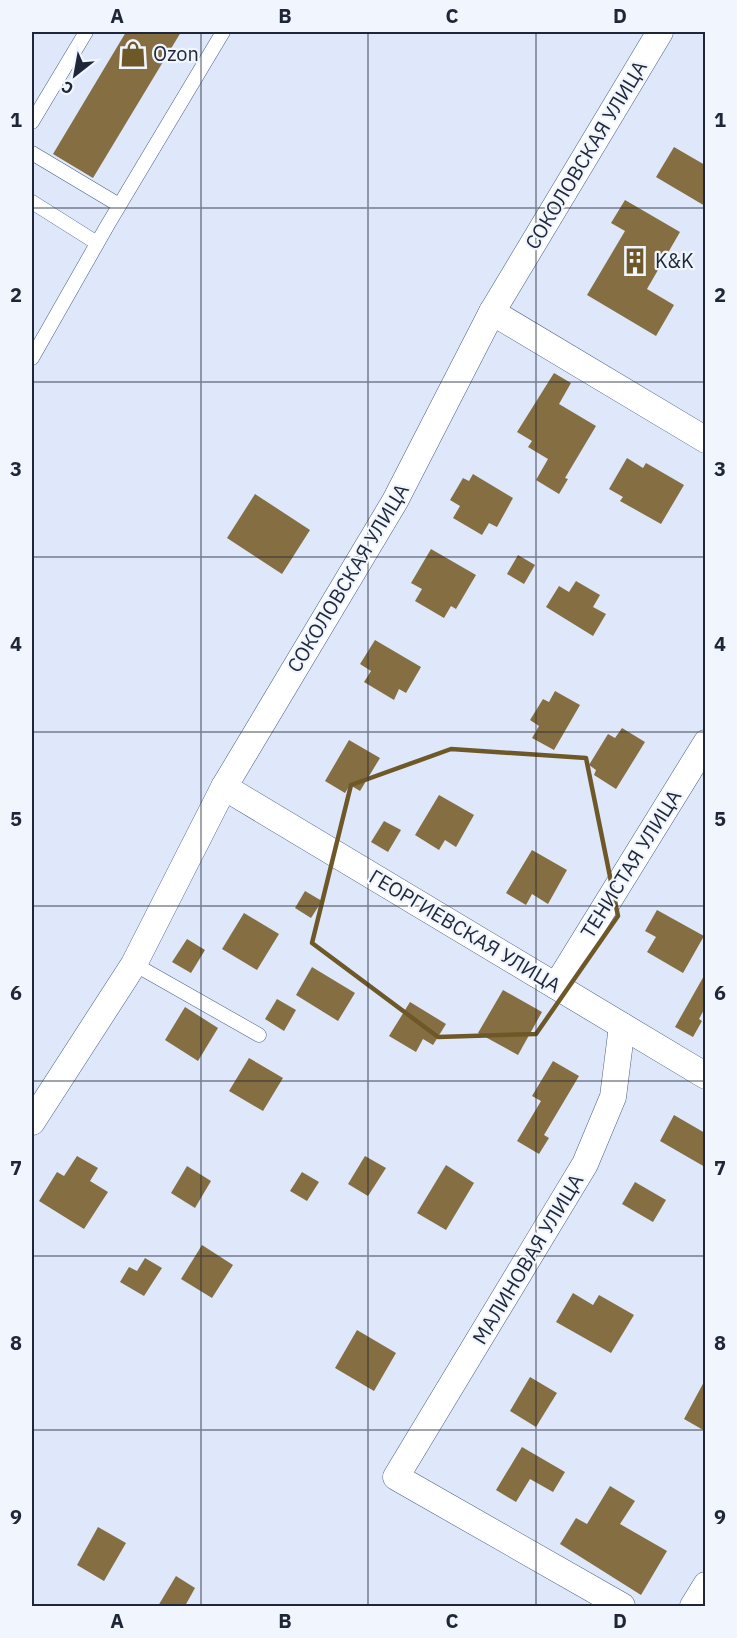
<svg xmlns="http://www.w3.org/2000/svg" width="737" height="1638" font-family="'IBM Plex Sans',sans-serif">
	<rect width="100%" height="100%" fill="#dee8fa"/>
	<!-- building -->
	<g fill="#856f42">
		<polygon points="126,32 181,32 93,178 53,154"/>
		<polygon points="674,147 705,165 705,206 656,177"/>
		<polygon points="625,200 680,232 647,289 674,305 656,336 587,295 625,231 611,223"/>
		<polygon points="554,373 571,383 559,404 596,426 565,478 568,479 559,494 536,480 548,459 528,447 532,441 517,432"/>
		<polygon points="627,458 643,468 646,463 684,485 661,524 620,501 623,497 609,489"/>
		<polygon points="473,474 513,498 497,527 489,523 482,535 453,518 460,506 450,500 463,478 469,481"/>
		<polygon points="255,494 310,530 282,574 227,538"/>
		<polygon points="431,549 476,575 456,609 451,606 444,618 415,601 422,589 411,583"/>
		<polygon points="518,555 535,565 524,584 507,574"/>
		<polygon points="576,581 600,595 593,607 606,614 593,636 546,607 559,586 569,592"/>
		<polygon points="375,640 421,667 406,693 399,689 394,700 364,682 371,671 360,664"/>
		<polygon points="555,691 580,705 554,750 532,738 539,726 530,720 543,699 549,702"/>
		<polygon points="622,728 645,742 616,789 594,775 596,770 589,765 608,734 615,738"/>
		<polygon points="349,740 380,758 360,791 350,785 345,793 325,781"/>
		<polygon points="439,795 474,815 456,847 445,840 439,850 415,835"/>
		<polygon points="384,821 401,830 388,852 371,842"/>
		<polygon points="532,850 567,870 548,904 532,894 526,905 506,893"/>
		<polygon points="305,891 322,901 311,918 295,908"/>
		<polygon points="657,910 704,936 683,973 647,952 656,937 645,931"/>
		<polygon points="244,913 279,934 257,970 222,949"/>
		<polygon points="187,939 205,950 191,973 172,962"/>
		<polygon points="312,967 355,993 338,1021 296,995"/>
		<polygon points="705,974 705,1008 699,1019 702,1021 693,1037 675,1027"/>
		<polygon points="503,990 542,1012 518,1055 478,1033"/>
		<polygon points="277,999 296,1010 284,1031 265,1019"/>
		<polygon points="410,1002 446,1024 433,1045 423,1039 416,1052 389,1036"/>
		<polygon points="185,1007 218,1028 198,1061 165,1040"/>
		<polygon points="249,1058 283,1078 263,1111 229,1091"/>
		<polygon points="553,1061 579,1076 544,1135 549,1138 539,1154 517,1141 541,1101 532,1096"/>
		<polygon points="674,1115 705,1133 705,1167 660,1141"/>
		<polygon points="77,1156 98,1168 90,1181 108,1192 84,1229 39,1201 57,1172 64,1176"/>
		<polygon points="365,1156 386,1168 368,1196 348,1184"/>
		<polygon points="446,1165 474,1183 446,1230 417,1213"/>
		<polygon points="187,1166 211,1181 195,1208 171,1193"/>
		<polygon points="302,1172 319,1182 307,1201 290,1191"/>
		<polygon points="635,1182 666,1200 653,1222 622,1204"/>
		<polygon points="202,1245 233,1265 212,1298 181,1279"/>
		<polygon points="145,1258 162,1268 144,1296 120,1282 129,1267 137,1271"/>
		<polygon points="573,1293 593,1305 599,1295 634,1315 611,1353 556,1322"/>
		<polygon points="357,1330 396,1353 374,1391 335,1368"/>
		<polygon points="530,1377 557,1393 536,1427 510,1411"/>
		<polygon points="705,1380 705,1431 684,1419"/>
		<polygon points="522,1447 565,1472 553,1492 530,1479 516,1502 496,1490"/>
		<polygon points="610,1486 635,1501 620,1524 667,1551 641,1595 560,1544 576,1518 587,1524"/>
		<polygon points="98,1527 126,1543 104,1581 77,1565"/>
		<polygon points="176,1576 195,1588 185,1606 158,1606"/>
	</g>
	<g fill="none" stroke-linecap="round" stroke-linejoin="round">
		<!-- service casing -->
		<g stroke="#4b5e86" stroke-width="15">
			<g id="service">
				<polyline points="32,122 86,32"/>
				<polyline points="32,153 119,205"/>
				<polyline points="32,202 97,243"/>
				<polyline points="32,358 107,226 223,32"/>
				<polyline points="134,964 259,1035"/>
			</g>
		</g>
		<!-- minor casing -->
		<g stroke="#4b5e86" stroke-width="27">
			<g id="minor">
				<polyline points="492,312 706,440"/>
				<polyline points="224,787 706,1076"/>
				<polyline points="556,986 706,743"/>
				<polyline points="32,1122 134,964 224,787 395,501 492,312 660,32"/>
				<polyline points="622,1606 396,1477 585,1164 613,1097 622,1026"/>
				<polyline points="693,1606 706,1585"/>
			</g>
		</g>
		<!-- service -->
		<use href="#service" stroke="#fff" stroke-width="14"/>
		<!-- minor -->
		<use href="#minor" stroke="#fff" stroke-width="26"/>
	</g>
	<!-- marked area -->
	<path fill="none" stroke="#6e5828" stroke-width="4.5" stroke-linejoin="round" d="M 451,749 L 586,758 L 618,916 L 536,1034 L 438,1037 L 312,943 L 351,785 Z"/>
	<!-- grid -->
	<path fill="none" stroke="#1e2637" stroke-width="1.5" stroke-opacity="0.55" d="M 201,32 L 201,1606M 368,32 L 368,1606M 536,32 L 536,1606M 32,208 L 706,208M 32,382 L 706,382M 32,557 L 706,557M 32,732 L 706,732M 32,906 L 706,906M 32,1081 L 706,1081M 32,1256 L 706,1256M 32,1430 L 706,1430"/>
	<!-- icons -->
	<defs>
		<g id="shop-bare" transform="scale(2.07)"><path d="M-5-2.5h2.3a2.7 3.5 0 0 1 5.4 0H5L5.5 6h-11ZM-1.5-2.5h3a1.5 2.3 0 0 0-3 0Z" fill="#6e5828" stroke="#f0f5fe" stroke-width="2.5" paint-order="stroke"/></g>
		<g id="building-bare" transform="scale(2.07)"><path d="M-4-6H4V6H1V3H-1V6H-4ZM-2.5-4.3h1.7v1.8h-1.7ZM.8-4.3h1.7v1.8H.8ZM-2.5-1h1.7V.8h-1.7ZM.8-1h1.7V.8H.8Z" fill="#6e5828" stroke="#f0f5fe" stroke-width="2.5" paint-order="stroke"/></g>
	</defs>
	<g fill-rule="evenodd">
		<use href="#shop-bare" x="133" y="54"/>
		<use href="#building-bare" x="635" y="261"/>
	</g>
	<g text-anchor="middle" stroke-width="4.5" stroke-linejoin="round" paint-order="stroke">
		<!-- poi labels -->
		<g font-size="20" fill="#1e2637" stroke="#f0f5fe" text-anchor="start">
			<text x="153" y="61">Ozon</text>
			<text x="655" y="268">K&amp;K</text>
		</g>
		<!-- street labels -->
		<g font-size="20" fill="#1e2637" stroke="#f0f5fe">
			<text transform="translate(586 155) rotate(-59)" y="7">СОКОЛОВСКАЯ УЛИЦА</text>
			<text transform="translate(348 578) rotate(-59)" y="7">СОКОЛОВСКАЯ УЛИЦА</text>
			<text transform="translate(631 864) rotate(-58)" y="7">ТЕНИСТАЯ УЛИЦА</text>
			<text transform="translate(465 931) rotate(31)" y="7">ГЕОРГИЕВСКАЯ УЛИЦА</text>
			<text transform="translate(528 1259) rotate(-59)" y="7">МАЛИНОВАЯ УЛИЦА</text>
		</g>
	</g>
	<!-- border -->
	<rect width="737" height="1638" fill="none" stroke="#f0f5fe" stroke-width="66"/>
	<!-- north arrow -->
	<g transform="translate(75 75) rotate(211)" stroke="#f0f5fe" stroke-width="4.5" paint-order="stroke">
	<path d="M0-4.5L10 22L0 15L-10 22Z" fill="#1e2637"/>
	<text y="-9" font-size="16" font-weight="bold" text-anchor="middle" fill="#1e2637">С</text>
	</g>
	<rect x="33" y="33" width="671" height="1572" fill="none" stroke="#1e2637" stroke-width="2"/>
	<g font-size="20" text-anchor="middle" font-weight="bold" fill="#1e2637">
		<text x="117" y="23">A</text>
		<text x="285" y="23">B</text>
		<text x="452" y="23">C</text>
		<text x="620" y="23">D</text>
		<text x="16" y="127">1</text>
		<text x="720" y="127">1</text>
		<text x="16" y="302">2</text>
		<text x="720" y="302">2</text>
		<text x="16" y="476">3</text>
		<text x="720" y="476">3</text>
		<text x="16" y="651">4</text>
		<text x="720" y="651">4</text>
		<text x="16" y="826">5</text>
		<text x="720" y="826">5</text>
		<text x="16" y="1000">6</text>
		<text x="720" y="1000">6</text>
		<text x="16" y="1175">7</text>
		<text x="720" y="1175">7</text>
		<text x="16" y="1350">8</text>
		<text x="720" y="1350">8</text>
		<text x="16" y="1524">9</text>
		<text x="720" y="1524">9</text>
		<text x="117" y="1628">A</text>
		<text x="285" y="1628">B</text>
		<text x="452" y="1628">C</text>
		<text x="620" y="1628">D</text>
	</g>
</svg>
